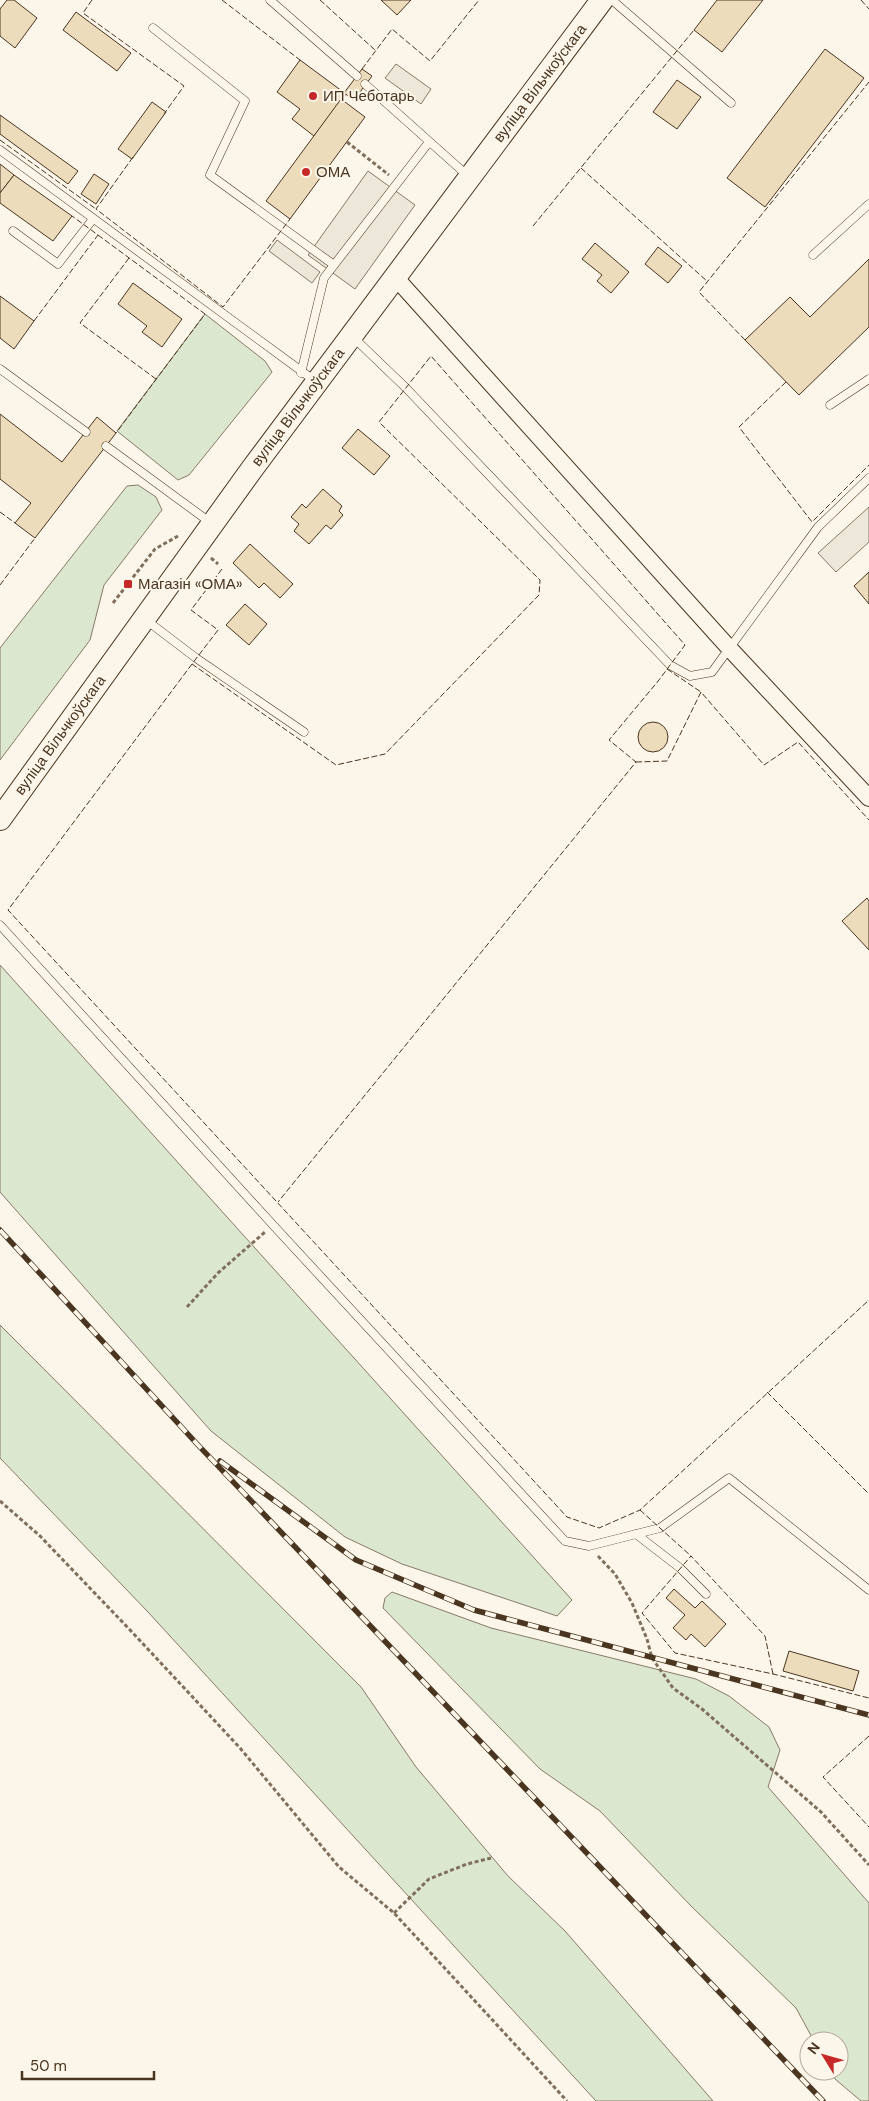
<svg xmlns="http://www.w3.org/2000/svg" width="869" height="2101" font-family="'DM Sans',sans-serif">
	<rect width="100%" height="100%" fill="#fbf6e9"/>
	<!-- green -->
	<g fill="#dce7d0" stroke="#887966">
		<polygon points="205,314 265,361 272,372 189,475 178,480 117,431"/>
		<polygon points="138,485 156,497 162,510 104,585 90,640 0,760 0,648 127,486"/>
		<polygon points="0,965 572,1600 557,1616 402,1564 345,1537 211,1431 0,1192"/>
		<polygon points="0,1325 361,1687 416,1767 508,1876 565,1931 713,2101 596,2101 148,1612 0,1458"/>
		<polygon points="392,1592 491,1628 696,1679 729,1696 769,1727 780,1750 768,1787 869,1903 869,2101 861,2101 835,2079 831,2071 839,2071 839,2041 814,2041 796,2008 692,1907 600,1811 540,1769 383,1608 385,1598"/>
	</g>
	<!-- parking -->
	<g fill="#ede7d9" stroke="#887966">
		<polygon points="396,64 431,89 421,104 385,78"/>
		<polygon points="368,171 415,205 355,289 308,255"/>
		<polygon points="277,240 320,272 312,283 269,251"/>
		<polygon points="869,507 869,542 836,572 818,553"/>
	</g>
	<!-- building -->
	<g fill="#ecdcbc" stroke="#4a3520">
		<polygon points="7,0 14,0 37,18 15,48 0,36 0,9"/>
		<polygon points="381,0 411,0 397,15"/>
		<polygon points="717,0 763,0 722,52 694,30"/>
		<polygon points="76,12 131,53 117,71 63,30"/>
		<polygon points="825,49 864,78 765,207 727,178"/>
		<polygon points="300,60 346,94 314,136 292,119 300,109 277,92"/>
		<polygon points="362,69 372,76 354,100 344,93"/>
		<polygon points="677,80 701,97 677,129 653,112"/>
		<polygon points="341,99 365,117 290,219 266,201"/>
		<polygon points="152,102 166,112 132,159 118,149"/>
		<polygon points="0,115 78,171 68,184 0,134"/>
		<polygon points="0,164 14,175 0,193"/>
		<polygon points="94,174 109,184 96,204 81,194"/>
		<polygon points="14,175 72,216 53,241 0,203 0,193"/>
		<polygon points="595,243 629,272 611,293 597,281 602,275 582,259"/>
		<polygon points="658,247 682,266 668,283 645,264"/>
		<polygon points="869,259 869,327 799,395 745,340 790,297 810,317"/>
		<polygon points="133,283 182,319 162,347 142,332 147,326 118,304"/>
		<polygon points="0,296 34,321 14,349 0,338"/>
		<polygon points="0,414 62,462 97,417 116,433 35,538 15,523 31,503 0,479"/>
		<polygon points="358,429 390,456 374,475 342,448"/>
		<polygon points="323,489 342,506 339,511 343,515 331,529 326,525 309,544 294,531 299,524 291,517 302,504 306,508"/>
		<polygon points="250,544 293,584 280,598 264,583 259,588 233,563"/>
		<polygon points="869,572 869,604 854,586"/>
		<polygon points="245,604 267,624 249,645 226,625"/>
		<circle cx="653" cy="737" r="15"/>
		<polygon points="867,898 869,901 869,950 842,921"/>
		<polygon points="674,1589 695,1608 702,1601 726,1624 705,1647 691,1634 686,1640 673,1628 685,1615 666,1598"/>
		<polygon points="789,1651 859,1671 853,1691 783,1671"/>
	</g>
	<g fill="none" stroke-linecap="round" stroke-linejoin="round">
		<!-- service casing -->
		<g stroke="#4a3520" stroke-width="9">
			<g id="service">
				<polyline points="270,0 357,76"/>
				<polyline points="612,0 731,103"/>
				<polyline points="153,28 245,101 210,175 334,265"/>
				<polyline points="365,84 468,176"/>
				<polyline points="0,150 315,381"/>
				<polyline points="13,231 58,264 93,219"/>
				<polyline points="813,255 869,204"/>
				<polyline points="354,338 406,388 670,665 690,676 712,672 818,527 869,478"/>
				<polyline points="0,369 86,432"/>
				<polyline points="301,373 324,278 429,142"/>
				<polyline points="830,405 869,379"/>
				<polyline points="106,446 211,523"/>
				<polyline points="146,620 196,658 304,732"/>
				<polyline points="0,925 273,1225 565,1541 589,1546 660,1528 729,1478 869,1590"/>
				<polyline points="636,1534 680,1568 706,1594"/>
			</g>
		</g>
		<!-- minor casing -->
		<g stroke="#4a3520" stroke-width="18">
			<polyline id="minor" points="395,277 730,649 869,798"/>
		</g>
		<!-- secondary casing -->
		<g stroke="#4a3520" stroke-width="24">
			<polyline id="secondary" points="0,819 252,469 602,0"/>
		</g>
		<!-- path -->
		<g stroke="#7f6f5c" stroke-width="3" stroke-dasharray="4 2.5" stroke-linecap="butt">
			<polyline points="347,142 389,175"/>
			<polyline points="211,558 218,564"/>
			<polyline points="113,603 155,549 178,536"/>
			<polyline points="187,1307 218,1273 265,1232"/>
			<polyline points="0,1501 40,1536 132,1632 240,1748 339,1867 394,1913 567,2101"/>
			<polyline points="598,1556 615,1574 632,1603 647,1639 652,1658 673,1688 702,1709 821,1812 869,1865"/>
			<polyline points="394,1913 429,1879 467,1864 491,1858"/>
		</g>
		<!-- service -->
		<use href="#service" stroke="#fbf6e9" stroke-width="8"/>
		<!-- minor -->
		<use href="#minor" stroke="#fbf6e9" stroke-width="16"/>
		<!-- secondary -->
		<use href="#secondary" stroke="#fbf6e9" stroke-width="22"/>
		<!-- rail casing -->
		<g stroke="#4a3520" stroke-width="5.5">
			<g id="rail">
				<polyline points="0,1230 198,1445 823,2101"/>
				<polyline points="220,1461 356,1560 474,1610 869,1715"/>
			</g>
		</g>
		<!-- rail -->
		<use href="#rail" stroke="#fbf6e9" stroke-width="4" stroke-dasharray="11" stroke-linecap="butt"/>
		<!-- fence -->
		<g stroke="#4a3520" stroke-width="1" stroke-dasharray="6 2.5" stroke-linecap="butt">
			<polyline points="92,0 83,13 184,86 164,114"/>
			<polyline points="222,0 300,60"/>
			<polyline points="320,0 375,50"/>
			<polyline points="861,0 869,9"/>
			<polyline points="362,69 392,29 430,61 479,0"/>
			<polyline points="0,140 96,209"/>
			<polyline points="133,157 96,209 223,307 290,219"/>
			<polyline points="581,168 708,282"/>
			<polyline points="533,226 694,30"/>
			<polyline points="98,235 205,314 116,433"/>
			<polyline points="129,258 80,323 156,379"/>
			<polyline points="34,321 98,235 72,216"/>
			<polyline points="745,340 699,292 869,82"/>
			<polyline points="786,382 739,427 812,522 869,465"/>
			<polyline points="0,512 15,523"/>
			<polyline points="222,569 191,610 218,630 192,664 336,765 385,754 539,595 540,580 379,422 431,356 685,645 659,680 609,740 636,762 278,1202"/>
			<polyline points="0,585 35,538"/>
			<polyline points="192,664 8,910 567,1517 599,1528 640,1510 869,1300"/>
			<polyline points="667,669 701,692"/>
			<polyline points="636,762 667,761 701,692 764,765 798,742 869,820"/>
			<polyline points="767,1392 869,1494"/>
			<polyline points="640,1510 691,1556"/>
			<polyline points="773,1674 765,1636 691,1556 642,1613 675,1653 773,1674 869,1698"/>
			<polyline points="869,1736 823,1777 869,1827"/>
		</g>
	</g>
	<!-- markers -->
	<g fill="#c62828" stroke="#fbf6e9" stroke-width="2">
		<circle cx="313" cy="96" r="5"/>
		<circle cx="306" cy="172" r="5"/>
		<rect x="123" y="579" width="10" height="10" rx="2.5"/>
	</g>
	<g text-anchor="middle" stroke-width="4" stroke-linejoin="round" paint-order="stroke">
		<!-- street labels -->
		<g font-size="15" fill="#4a3520" stroke="#fbf6e9">
			<text transform="translate(540 83) rotate(-53)" y="5">вуліца Вільчкоўскага</text>
			<text transform="translate(298 407) rotate(-53)" y="5">вуліца Вільчкоўскага</text>
			<text transform="translate(60 735) rotate(-54)" y="5">вуліца Вільчкоўскага</text>
		</g>
		<!-- poi labels -->
		<g font-size="15" fill="#4a3520" stroke="#fbf6e9" text-anchor="start">
			<text x="323" y="101">ИП Чеботарь</text>
			<text x="316" y="177">ОМА</text>
			<text x="138" y="589">Магазін «ОМА»</text>
		</g>
	</g>
	<!-- north arrow -->
	<g transform="translate(824 2056) rotate(307)"><circle r="24" fill="#fbf6e9" stroke="#b4a999"/>
	<path d="M0-4L9 19L0 12L-9 19Z" fill="#c62828"/>
	<text y="-8" font-size="14" font-weight="bold" text-anchor="middle" fill="#4a3520">N</text>
	</g>
	<!-- scale -->
	<path d="M22 2071v8h132v-8" fill="none" stroke="#4a3520" stroke-width="2.5"/>
	<text x="30" y="2071" font-size="15" fill="#4a3520" stroke="#fbf6e9" stroke-width="4" paint-order="stroke">50 m</text>
</svg>
